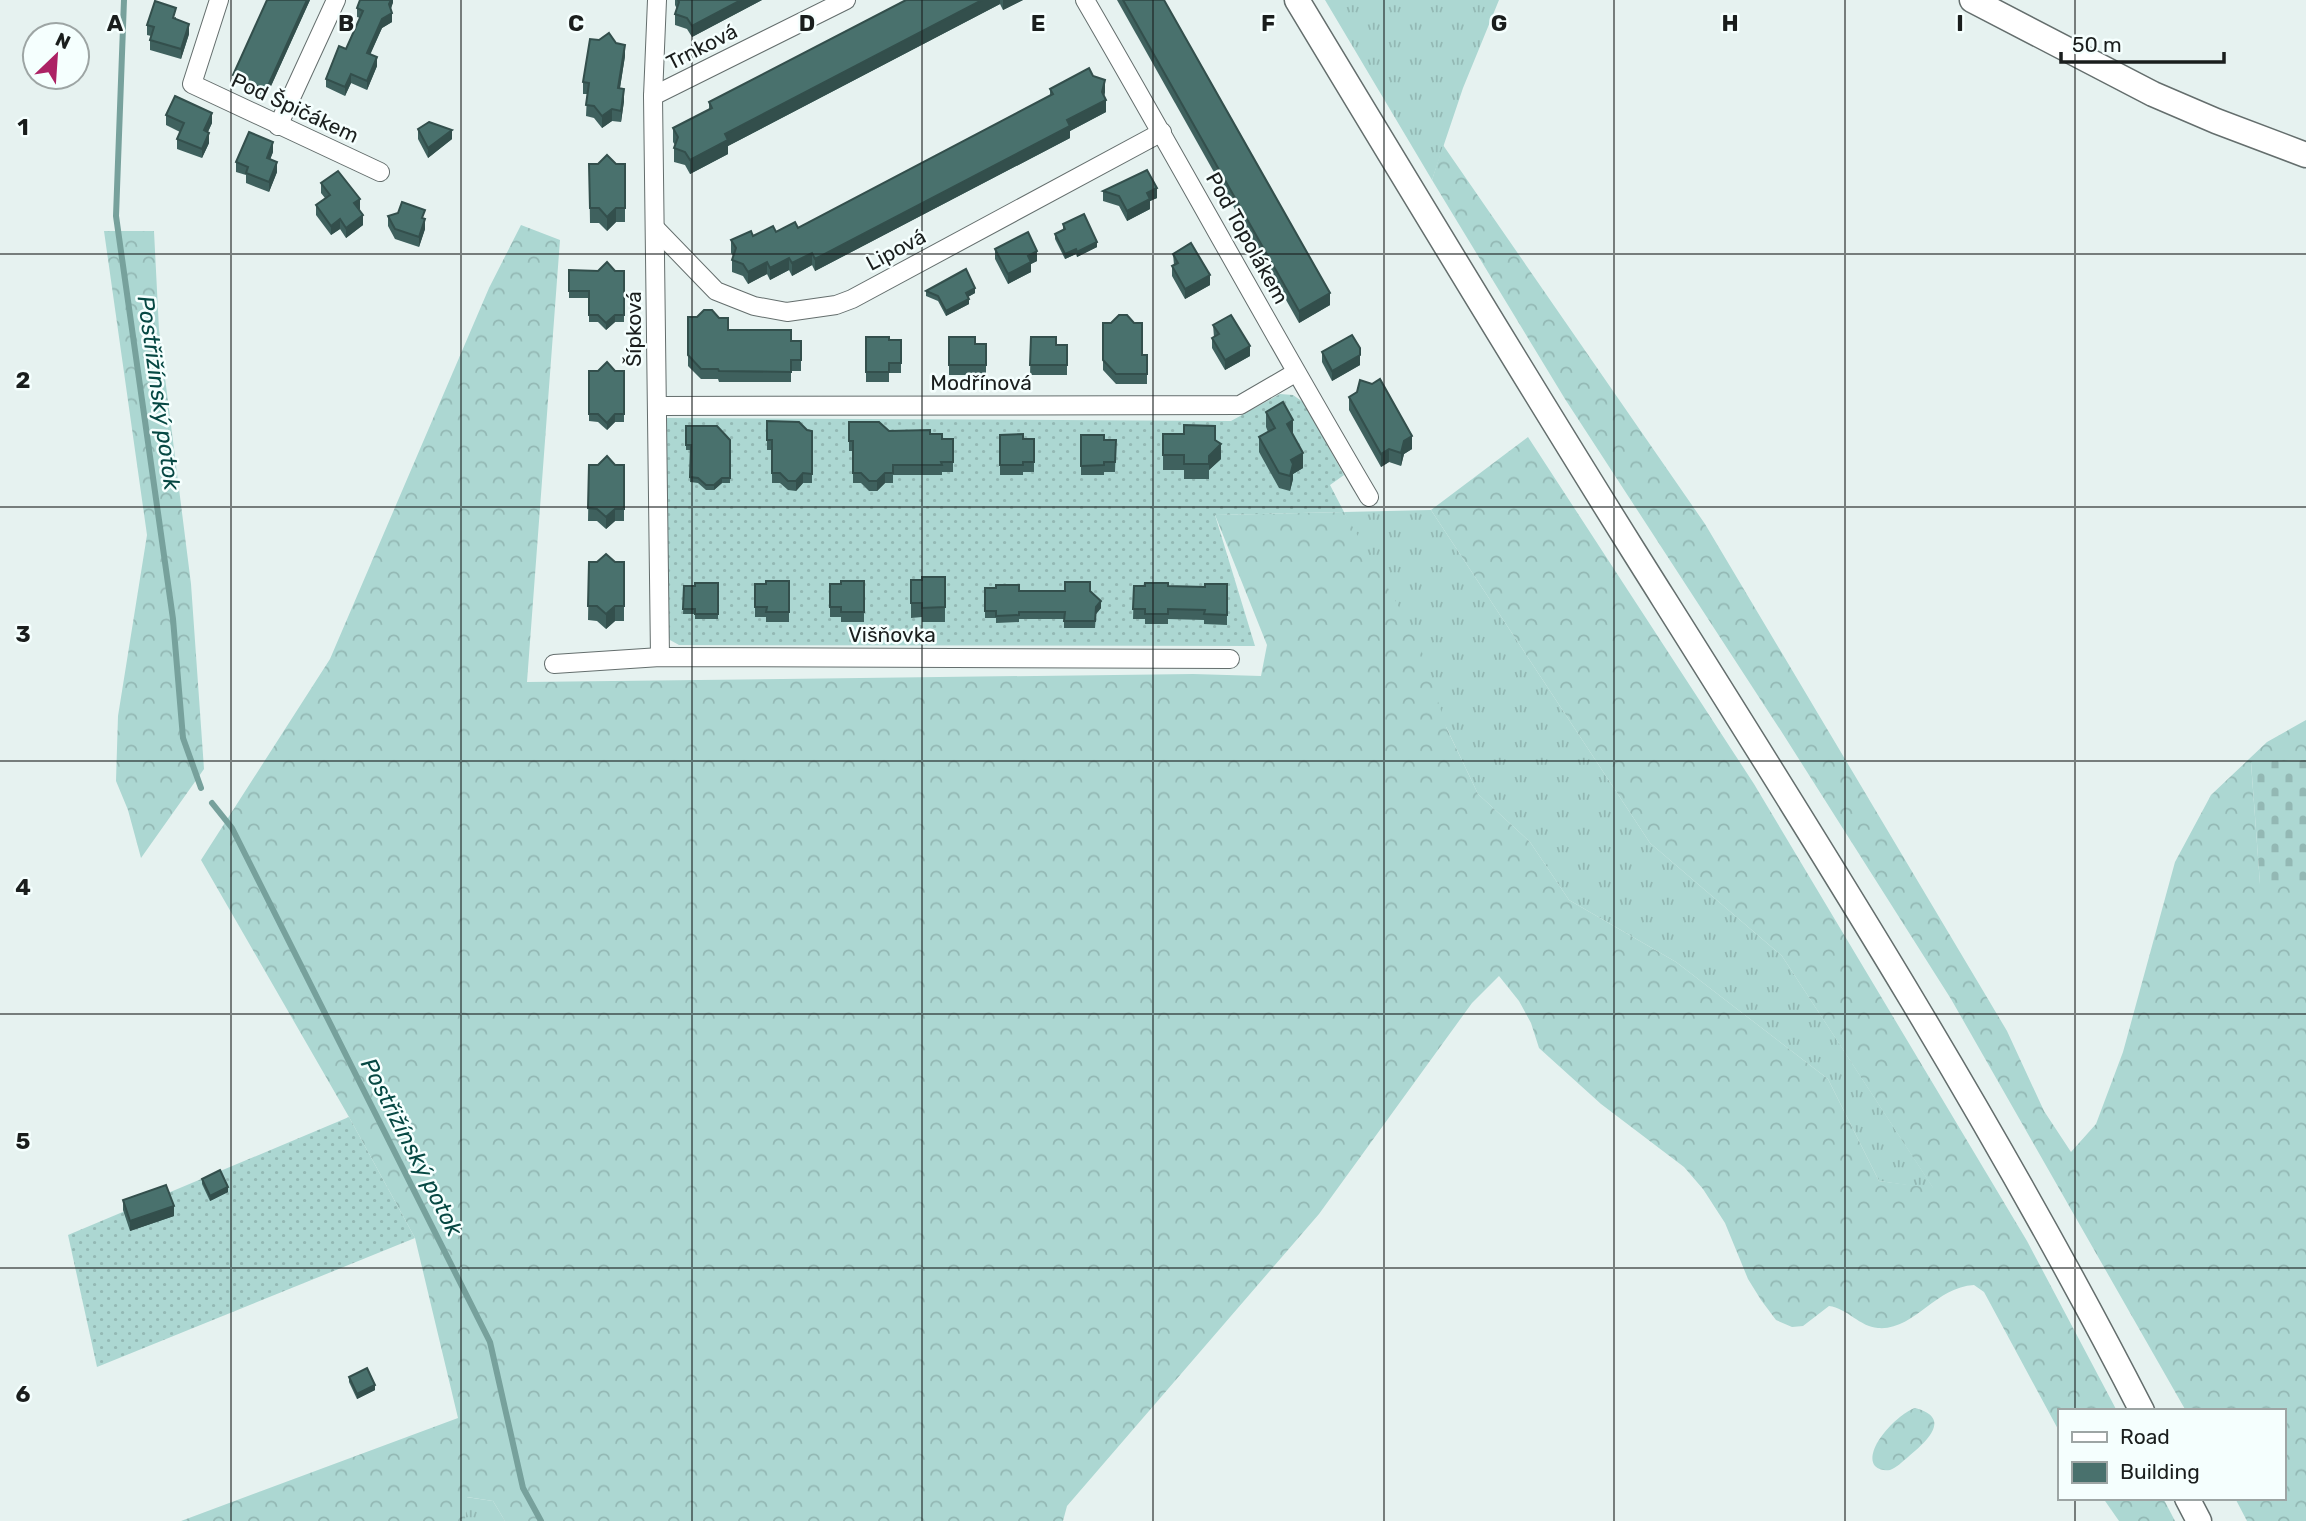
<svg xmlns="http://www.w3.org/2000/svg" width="2306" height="1521" font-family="Rubik,sans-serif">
	<defs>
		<pattern id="grass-tufts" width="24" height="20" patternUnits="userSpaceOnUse" patternTransform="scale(1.75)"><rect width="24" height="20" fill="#acd7d2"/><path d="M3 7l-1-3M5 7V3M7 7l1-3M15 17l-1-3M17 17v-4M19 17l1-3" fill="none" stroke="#93b8b4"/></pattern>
		<pattern id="forest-crowns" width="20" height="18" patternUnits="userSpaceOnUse" patternTransform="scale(1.75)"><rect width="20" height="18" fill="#acd7d2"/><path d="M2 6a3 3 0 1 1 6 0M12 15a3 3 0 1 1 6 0" fill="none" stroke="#93b8b4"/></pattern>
		<pattern id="cemetery-stones" width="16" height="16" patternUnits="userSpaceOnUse" patternTransform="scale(1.75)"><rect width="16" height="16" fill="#acd7d2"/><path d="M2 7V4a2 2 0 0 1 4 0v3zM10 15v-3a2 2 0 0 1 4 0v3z" fill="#93b8b4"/></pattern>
		<pattern id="garden-dots" width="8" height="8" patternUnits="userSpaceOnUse" patternTransform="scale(1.75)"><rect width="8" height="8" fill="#acd7d2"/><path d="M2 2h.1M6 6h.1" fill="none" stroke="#93b8b4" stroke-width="1.8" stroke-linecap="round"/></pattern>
	</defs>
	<rect width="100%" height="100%" fill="#e6f2f0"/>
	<!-- grass -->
	<g fill="url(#grass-tufts)">
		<polygon points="1325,0 1499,0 1463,88 1432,180"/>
		<polygon points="1431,510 1650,843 1782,956 1934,1189 1879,1181 1828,1079 1676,962 1569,900 1530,842 1478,794 1344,512"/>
		<polygon points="466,1497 493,1501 505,1521 465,1521"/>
	</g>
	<!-- forest -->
	<g fill="url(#forest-crowns)">
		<polygon points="1443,145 1705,524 2007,1031 2044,1111 2071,1152 2096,1124 2123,1052 2175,862 2211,795 2267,742 2306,720 2306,760 2251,763 2260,884 2306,884 2306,1521 2247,1521 2235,1498 2283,1498 2283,1411 2186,1411 1951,999 1783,734 1565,399 1432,180"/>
		<path d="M 521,225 L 560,240 L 527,682 L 1193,674 L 1261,676 L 1267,645 L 1215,515 L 1344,512 L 1418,640 L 1447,729 L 1478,794 L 1530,842 L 1569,900 L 1676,962 L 1828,1079 L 1879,1181 L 1933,1188 L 1782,956 L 1650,843 L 1431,510 L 1528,437 L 1754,784 L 2027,1241 L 2117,1411 L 2059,1411 L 2059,1431 L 1984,1292 L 1974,1285 C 1935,1287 1914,1331 1878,1328 C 1860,1327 1847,1308 1829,1306 L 1803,1326 L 1792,1327 L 1776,1320 L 1761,1300 L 1748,1279 L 1725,1223 L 1703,1189 L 1684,1167 L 1601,1104 L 1539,1048 L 1531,1023 L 1519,1001 L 1499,976 L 1472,1003 L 1319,1214 L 1067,1506 L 1063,1521 L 505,1521 L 493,1501 L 467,1497 L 465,1521 L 181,1521 L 458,1418 L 415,1238 L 349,1117 L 201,860 L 330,659 L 489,288 Z"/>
		<polygon points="104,231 154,231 159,330 191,584 204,769 141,858 128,810 116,781 118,716 147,535"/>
		<path d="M 1915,1408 C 1954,1418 1925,1443 1908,1457 C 1902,1462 1896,1468 1890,1470 C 1885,1471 1879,1470 1875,1466 C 1863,1449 1899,1413 1915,1408 Z"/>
		<polygon points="2103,1498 2163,1498 2175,1521 2119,1521"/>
	</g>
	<!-- cemetery -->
	<polygon fill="url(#cemetery-stones)" points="2306,760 2306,884 2260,884 2251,762"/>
	<!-- garden -->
	<g fill="url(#garden-dots)">
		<polygon points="1280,394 1293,395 1303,402 1344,475 1330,485 1344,512 1215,515 1255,646 679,645 670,640 666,630 664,418 1231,421"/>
		<polygon points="349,1117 415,1238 97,1367 68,1235"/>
	</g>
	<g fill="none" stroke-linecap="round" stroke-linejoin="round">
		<!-- stream -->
		<g stroke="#77a19c" stroke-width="6">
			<polyline points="124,0 116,216 173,619 183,738 201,788"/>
			<polyline points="212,803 232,828 490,1342 523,1488 541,1521"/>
		</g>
		<!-- minor casing -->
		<g stroke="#646e6d" stroke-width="20">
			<g id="minor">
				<polyline points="219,0 192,84 380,172"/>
				<polyline points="657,0 653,96 660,657"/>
				<path d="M 1085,0 C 1181,165 1272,333 1369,497"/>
				<polyline points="653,96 846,0"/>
				<polyline points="278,126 336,0"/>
				<polyline points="656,229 716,291 754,306 787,312 836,305 852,299 1162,132"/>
				<polyline points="657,406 1240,405 1295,373"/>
				<polyline points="554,664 660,657 1230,659"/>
			</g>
		</g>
		<!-- secondary casing -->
		<g stroke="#646e6d" stroke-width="27">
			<g id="secondary">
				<path d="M 1297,0 C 1408,184 1519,368 1633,550 C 1811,833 1990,1114 2142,1411"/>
				<polyline points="1972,0 2153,94 2216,121 2306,155"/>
				<polyline points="2187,1498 2199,1521"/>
			</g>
		</g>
		<!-- minor -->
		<use href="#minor" stroke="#fff" stroke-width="18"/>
		<!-- secondary -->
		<use href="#secondary" stroke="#fff" stroke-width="24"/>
	</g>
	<!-- wall -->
	<g fill="#3f615e">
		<polygon points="267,0 310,0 266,97 233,82 233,75"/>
		<polygon points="393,0 391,9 392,22 382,28 370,54 377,66 367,90 351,83 345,96 326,87 326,79 346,49 360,18 357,17 357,8"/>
		<polygon points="675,0 762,0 692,37 687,29 675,25 675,14 677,9 675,5"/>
		<polygon points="906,0 1023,0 1003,10 1000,4 728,146 728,154 690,174 685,165 674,162 674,148 675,145 673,142 673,128 709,110 709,102"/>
		<polygon points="1117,0 1164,0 1330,305 1299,323"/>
		<polygon points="176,17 176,19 189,34 181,59 150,50 150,40 151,36 147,35 147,25"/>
		<polygon points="625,56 620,88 624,101 621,122 612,121 602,128 594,118 586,116 587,94 583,94 583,82"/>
		<polygon points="1093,76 1105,92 1104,96 1106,112 1070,131 1070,138 815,271 812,265 792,276 789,270 770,280 767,274 748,284 743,276 732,272 732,260 733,256 731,253 731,240 798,228 1050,96 1050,89"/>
		<polygon points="166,115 212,123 208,132 209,143 202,158 177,149 177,139 180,132 166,125"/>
		<polygon points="418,129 452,139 428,158 418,139"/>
		<polygon points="273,152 270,159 277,172 269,192 246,183 246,175 236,172 236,162"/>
		<polygon points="589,164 625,164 625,222 616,222 607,231 599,223 590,223"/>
		<polygon points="321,183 360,209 359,210 363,225 346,238 340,229 331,235 316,215 316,205 325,198 321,193"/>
		<polygon points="1103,191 1157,198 1150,201 1150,209 1127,221 1119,206 1103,201"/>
		<polygon points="388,216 425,219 425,229 419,247 395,239 388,226"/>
		<polygon points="1063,224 1097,247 1077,257 1076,254 1065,259 1055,239 1055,234 1063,230"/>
		<polygon points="995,249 1037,261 1031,264 1031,272 1008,284 995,259"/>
		<polygon points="1173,254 1210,285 1185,299 1172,276 1172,266 1174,265"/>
		<polygon points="569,270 624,271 624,322 615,322 606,330 598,322 589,322 589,298 569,298"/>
		<polygon points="926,291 975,293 968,297 969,304 946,316 938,301 926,296"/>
		<polygon points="688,317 697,317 728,330 791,341 801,341 801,371 791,371 791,382 719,382 718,379 701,379 688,366"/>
		<polygon points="1103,323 1142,355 1147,355 1147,384 1116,384 1103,370"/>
		<polygon points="1213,325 1250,356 1225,370 1212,348 1212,338 1214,337"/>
		<polygon points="866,337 889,340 901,340 901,373 889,373 889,382 866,382"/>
		<polygon points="949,337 975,344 986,344 986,375 949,375"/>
		<polygon points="1031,337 1056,345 1067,345 1067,375 1030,375"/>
		<polygon points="1322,352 1360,365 1332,381 1322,362"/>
		<polygon points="589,371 624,371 624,422 615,422 607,430 598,422 589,421"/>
		<polygon points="1349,397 1412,449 1404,454 1401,466 1389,462 1381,467 1349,410"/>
		<polygon points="1266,412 1293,435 1303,468 1293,474 1293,479 1290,491 1279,488 1259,452 1259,437 1268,432 1266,427"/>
		<polygon points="767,421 812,431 812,483 803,483 796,491 788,490 780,483 772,483 772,450 767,450"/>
		<polygon points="849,422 889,431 930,434 942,439 953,439 953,472 942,472 942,475 893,475 893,483 885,483 877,491 869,491 861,483 853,483 853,451 849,451"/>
		<polygon points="686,426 730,440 730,483 722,483 714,490 706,490 698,483 690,482 690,450 686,450"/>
		<polygon points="1163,434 1215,440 1221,459 1209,470 1209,479 1184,479 1184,470 1163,470"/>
		<polygon points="1000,435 1023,439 1034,439 1034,472 1023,472 1023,475 1000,475"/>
		<polygon points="1081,435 1104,440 1116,440 1115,472 1104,472 1104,475 1081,475"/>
		<polygon points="589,465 624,465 624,521 615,521 606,529 597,521 588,521"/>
		<polygon points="589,562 624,562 624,621 615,621 606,629 597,621 588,620"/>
		<polygon points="945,577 945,622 922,622 922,617 911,618 911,580 922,580"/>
		<polygon points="789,581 789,622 766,622 766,617 755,617 755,584 766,584"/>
		<polygon points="864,581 864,622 841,622 841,617 830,617 830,584 841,584"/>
		<polygon points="718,583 718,619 695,619 695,614 683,614 684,586"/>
		<polygon points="1227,584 1227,625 1204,624 1204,620 1168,619 1168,624 1145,624 1145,619 1133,619 1134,586 1205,587"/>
		<polygon points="985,588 996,588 1019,591 1090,591 1101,608 1096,614 1095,628 1064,628 1064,619 1019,619 1019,622 996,623 996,618 985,618"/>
		<polygon points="202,1179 228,1192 210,1201 202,1184"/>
		<polygon points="123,1200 174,1216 130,1231 123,1210"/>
		<polygon points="349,1377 375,1390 357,1399 349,1382"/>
	</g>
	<!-- shaded-wall -->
	<g fill="#334f4c">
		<polygon points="307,0 310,0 266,97 266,90"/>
		<polygon points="391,0 393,0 393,3 389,13 389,4"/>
		<polygon points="741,0 762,0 692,37 692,26"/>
		<polygon points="982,0 1000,0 1000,4 728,146 728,154 690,174 690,160 725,134"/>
		<polygon points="1003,0 1023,0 1003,10"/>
		<polygon points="392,13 392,22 382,28 367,62 367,53 382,19"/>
		<polygon points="189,24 189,34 181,59 181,49"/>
		<polygon points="625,45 625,56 618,100 618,88"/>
		<polygon points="377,57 377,66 367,90 367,81"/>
		<polygon points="351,74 351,83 345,96 345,87"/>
		<polygon points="1105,80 1105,92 1103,101 1106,100 1106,112 1070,131 1070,138 815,271 815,259 1067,120 1102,92"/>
		<polygon points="624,89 624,101 621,122 621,111"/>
		<polygon points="612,109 612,121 602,128 602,116"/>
		<polygon points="212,113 212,123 204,140 204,130"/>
		<polygon points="452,130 452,139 428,158 428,148"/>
		<polygon points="209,133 209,143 202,158 202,149"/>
		<polygon points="273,142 273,152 267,168 267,158"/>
		<polygon points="277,162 277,172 269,192 269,182"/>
		<polygon points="1157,188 1157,198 1150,201 1150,209 1127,221 1127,211 1147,193"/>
		<polygon points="360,199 360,209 354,213 354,203"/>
		<polygon points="616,208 616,222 607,231 607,217"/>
		<polygon points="363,215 363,225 346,238 346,228"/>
		<polygon points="340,219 340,229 331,235 331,226"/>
		<polygon points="425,219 425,229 419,247 419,237"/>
		<polygon points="1097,242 1097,247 1077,257 1077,252"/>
		<polygon points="1076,249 1076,254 1065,259 1065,254"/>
		<polygon points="1037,251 1037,261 1031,264 1031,272 1008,284 1008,274 1028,256"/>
		<polygon points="812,253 812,265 792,276 792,263"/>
		<polygon points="789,258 789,270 770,280 770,268"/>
		<polygon points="767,262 767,274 748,284 748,272"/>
		<polygon points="1210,275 1210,285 1185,299 1185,289"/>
		<polygon points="975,288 975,293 966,298 966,293"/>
		<polygon points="1330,293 1330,305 1299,323 1299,311"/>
		<polygon points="969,299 969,304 946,316 946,311"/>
		<polygon points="615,315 615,322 606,330 606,323"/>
		<polygon points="1250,346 1250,356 1225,370 1225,360"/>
		<polygon points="1360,355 1360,365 1332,381 1332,371"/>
		<polygon points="615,414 615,422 607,430 607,423"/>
		<polygon points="1293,420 1293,434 1287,424"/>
		<polygon points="1412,436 1412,449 1404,454 1401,466 1401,453 1404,441"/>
		<polygon points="1221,444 1221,459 1209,470 1209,456"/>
		<polygon points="1389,449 1389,462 1381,467 1381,454"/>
		<polygon points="1303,453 1303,468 1293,474 1293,479 1290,491 1291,460"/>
		<polygon points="803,473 803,483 796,491 796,481"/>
		<polygon points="885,473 885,483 877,491 877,481"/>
		<polygon points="722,478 722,483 714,490 714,485"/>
		<polygon points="615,509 615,521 606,529 606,517"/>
		<polygon points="1101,601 1101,608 1096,614 1096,607"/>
		<polygon points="615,606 615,621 606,629 606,614"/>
		<polygon points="228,1187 228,1192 210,1201 210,1196"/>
		<polygon points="174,1206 174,1216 130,1231 130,1221"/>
		<polygon points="375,1385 375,1390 357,1399 357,1394"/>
	</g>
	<!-- building -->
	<g fill="#49716d" stroke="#334f4c" stroke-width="2">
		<polygon points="267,0 307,0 266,90 233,75"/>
		<polygon points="360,0 391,0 389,4 392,13 382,19 367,53 377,57 367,81 351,74 345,87 326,79 339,46 346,49 363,11 357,8"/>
		<polygon points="678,0 741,0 692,26 687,18 675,14 679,2"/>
		<polygon points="906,0 982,0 725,134 728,140 690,160 685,152 674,148 678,137 673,128 712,108 709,102"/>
		<polygon points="1123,0 1164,0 1330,293 1299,311"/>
		<polygon points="155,1 176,8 173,18 189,24 181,49 150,40 154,27 147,25"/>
		<polygon points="609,33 616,43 625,45 618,88 624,89 621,111 612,109 602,116 594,106 586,105 589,83 583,82 590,39 599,40"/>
		<polygon points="1089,68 1093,76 1105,80 1102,92 1106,100 1067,120 1070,126 815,259 812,253 792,263 789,258 770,268 767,262 748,272 743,264 732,260 736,248 731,240 751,231 753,236 773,226 776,232 795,222 798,228 1053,94 1050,89"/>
		<polygon points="175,96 212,113 204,130 209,133 202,149 177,139 184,123 166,115"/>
		<polygon points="429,122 452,130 428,148 418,129"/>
		<polygon points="249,132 273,142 267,158 277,162 269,182 246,173 248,167 236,162"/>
		<polygon points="607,155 616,164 625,164 625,208 616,208 607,217 599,208 590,208 589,164 598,164"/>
		<polygon points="1147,170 1157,188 1147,193 1150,199 1127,211 1119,196 1103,191"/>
		<polygon points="338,171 360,199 354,203 363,215 346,228 340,219 331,226 316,205 330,195 321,183"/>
		<polygon points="402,202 425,210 422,218 425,219 419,237 395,229 388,216 398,213"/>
		<polygon points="1084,214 1097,242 1077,252 1076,249 1065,254 1055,234 1065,229 1063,224"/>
		<polygon points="1028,232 1037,251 1028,256 1031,262 1008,274 995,249"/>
		<polygon points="1191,243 1210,275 1185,289 1172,266 1178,263 1173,254"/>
		<polygon points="607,262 615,271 624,271 624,315 615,315 606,323 598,315 589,315 589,291 569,291 569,270 598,271"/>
		<polygon points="966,269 975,288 966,293 969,299 946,311 938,296 926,291"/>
		<polygon points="704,310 712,310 719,318 728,318 728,330 791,330 791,341 801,341 801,360 791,360 791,372 719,371 718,369 701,369 688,355 688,317 697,317"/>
		<polygon points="1119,315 1127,315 1134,323 1142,323 1142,355 1147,355 1147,374 1116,374 1103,360 1103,323 1111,323"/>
		<polygon points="1231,315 1250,346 1225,360 1212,338 1219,334 1213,325"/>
		<polygon points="1352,335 1360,348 1360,355 1332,371 1322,352"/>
		<polygon points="866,337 889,337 889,340 901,340 901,363 889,363 889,372 866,372"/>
		<polygon points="949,337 975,337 975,344 986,344 986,365 949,365"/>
		<polygon points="1031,337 1056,337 1056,345 1067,345 1067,365 1030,365"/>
		<polygon points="607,362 615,371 624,371 624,414 615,414 607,423 598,414 589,414 589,371 598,371"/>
		<polygon points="1380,379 1412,436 1404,441 1401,453 1389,449 1381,454 1349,397 1357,392 1360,380 1372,384"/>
		<polygon points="1283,402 1293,420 1287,424 1303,453 1291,460 1293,464 1290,476 1279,473 1259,437 1275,428 1266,412"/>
		<polygon points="767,421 799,422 807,430 812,431 812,474 803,473 796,481 788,481 780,473 772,473 772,440 767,440"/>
		<polygon points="849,422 879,422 889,431 930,430 930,434 942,434 942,439 953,439 953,462 941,462 942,465 893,465 893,473 885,473 877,481 869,481 861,473 853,473 853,441 849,441"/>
		<polygon points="1184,425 1215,426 1215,440 1221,444 1209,456 1209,464 1184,464 1184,455 1163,455 1163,434 1184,434"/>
		<polygon points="686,426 717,426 730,440 730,478 722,478 714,485 706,485 698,478 690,477 691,445 686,445"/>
		<polygon points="1023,434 1023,439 1034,439 1034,462 1023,462 1023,465 1000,465 1000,435"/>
		<polygon points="1081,435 1104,435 1104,440 1116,440 1115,462 1104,462 1104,465 1081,466"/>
		<polygon points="607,456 615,465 624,465 624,509 615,509 606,517 597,509 588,508 589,465 598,465"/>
		<polygon points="606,554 615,562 624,562 624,606 615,606 606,614 597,606 588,606 589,562 597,562"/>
		<polygon points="922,577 945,577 945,607 922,608 922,603 911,603 911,580 922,580"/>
		<polygon points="766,581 789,581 789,612 766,612 767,607 755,607 755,584 766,584"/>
		<polygon points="841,581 864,581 864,612 841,612 841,607 830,607 830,584 841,584"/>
		<polygon points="1065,582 1090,582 1090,591 1101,601 1096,607 1095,621 1064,621 1065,612 1019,612 1019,615 996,616 996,611 985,611 985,588 996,588 996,585 1019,585 1019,591 1065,591"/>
		<polygon points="695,583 718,583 718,614 695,614 695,609 683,609 684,586 695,586"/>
		<polygon points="1145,583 1168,583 1168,586 1205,587 1205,584 1227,584 1227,615 1204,614 1205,610 1168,609 1168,614 1145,614 1145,609 1133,609 1134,586 1145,586"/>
		<polygon points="220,1170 228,1187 210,1196 202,1179"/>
		<polygon points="166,1185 174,1206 130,1221 123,1200"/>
		<polygon points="367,1368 375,1385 357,1394 349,1377"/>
	</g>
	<!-- grid -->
	<path fill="none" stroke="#1a1e1d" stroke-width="2" stroke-opacity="0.55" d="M 231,0 L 231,1521M 461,0 L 461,1521M 692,0 L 692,1521M 922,0 L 922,1521M 1153,0 L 1153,1521M 1384,0 L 1384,1521M 1614,0 L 1614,1521M 1845,0 L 1845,1521M 2075,0 L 2075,1411M 0,254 L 2306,254M 0,507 L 2306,507M 0,761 L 2306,761M 0,1014 L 2306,1014M 0,1268 L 2306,1268M 2075,1498 L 2075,1521"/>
	<g text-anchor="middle" stroke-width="5" stroke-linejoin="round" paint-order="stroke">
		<!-- street labels -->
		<g font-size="21" fill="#1a1e1d" stroke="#f5fffe">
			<text transform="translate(702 47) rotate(-27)" y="7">Trnková</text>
			<text transform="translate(295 108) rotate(25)" y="7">Pod Špičákem</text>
			<text transform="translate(1247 238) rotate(61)" y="7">Pod Topolákem</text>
			<text transform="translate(896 250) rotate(-28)" y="7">Lipová</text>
			<text transform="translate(634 329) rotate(-90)" y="7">Šípková</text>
			<text x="981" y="390">Modřínová</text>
			<text x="892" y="642">Višňovka</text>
		</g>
		<!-- water labels -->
		<g font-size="23" font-style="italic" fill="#064843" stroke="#f5fffe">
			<text transform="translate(159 393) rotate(82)" y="8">Postřižínský potok</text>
			<text transform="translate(412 1147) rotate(63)" y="8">Postřižínský potok</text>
		</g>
	</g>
	<g font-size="23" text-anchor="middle" font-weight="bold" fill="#1a1e1d" stroke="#f5fffe" stroke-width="5" stroke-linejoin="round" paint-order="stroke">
		<text x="115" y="31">A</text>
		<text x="346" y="31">B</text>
		<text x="576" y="31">C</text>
		<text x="807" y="31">D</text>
		<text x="1038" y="31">E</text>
		<text x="1268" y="31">F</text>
		<text x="1499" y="31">G</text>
		<text x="1730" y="31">H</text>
		<text x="1960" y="31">I</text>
		<text x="23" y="135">1</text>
		<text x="23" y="388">2</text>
		<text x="23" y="642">3</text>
		<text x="23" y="895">4</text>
		<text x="23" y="1149">5</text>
		<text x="23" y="1402">6</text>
	</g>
	<!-- legend -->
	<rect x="2058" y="1409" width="228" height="91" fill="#f5fffe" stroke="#9da5a4" stroke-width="2"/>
	<rect x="2072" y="1432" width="35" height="10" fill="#ffffff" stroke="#9da5a4" stroke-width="2"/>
	<text x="2120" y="1444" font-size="21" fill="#1a1e1d">Road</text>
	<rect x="2072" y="1462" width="35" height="21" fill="#49716d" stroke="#9da5a4" stroke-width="2"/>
	<text x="2120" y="1479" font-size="21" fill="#1a1e1d">Building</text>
	<!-- north arrow -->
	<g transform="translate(56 56) rotate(25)"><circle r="33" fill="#f5fffe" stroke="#9da5a4" stroke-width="2"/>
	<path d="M0-5L12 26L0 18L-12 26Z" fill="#ac2264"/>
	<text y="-10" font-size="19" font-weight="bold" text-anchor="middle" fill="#1a1e1d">N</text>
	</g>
	<!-- scale -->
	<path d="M2061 52v10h163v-10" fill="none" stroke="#1a1e1d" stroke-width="3.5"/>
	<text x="2072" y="52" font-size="21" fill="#1a1e1d" stroke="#f5fffe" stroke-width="5" paint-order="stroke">50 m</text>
</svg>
